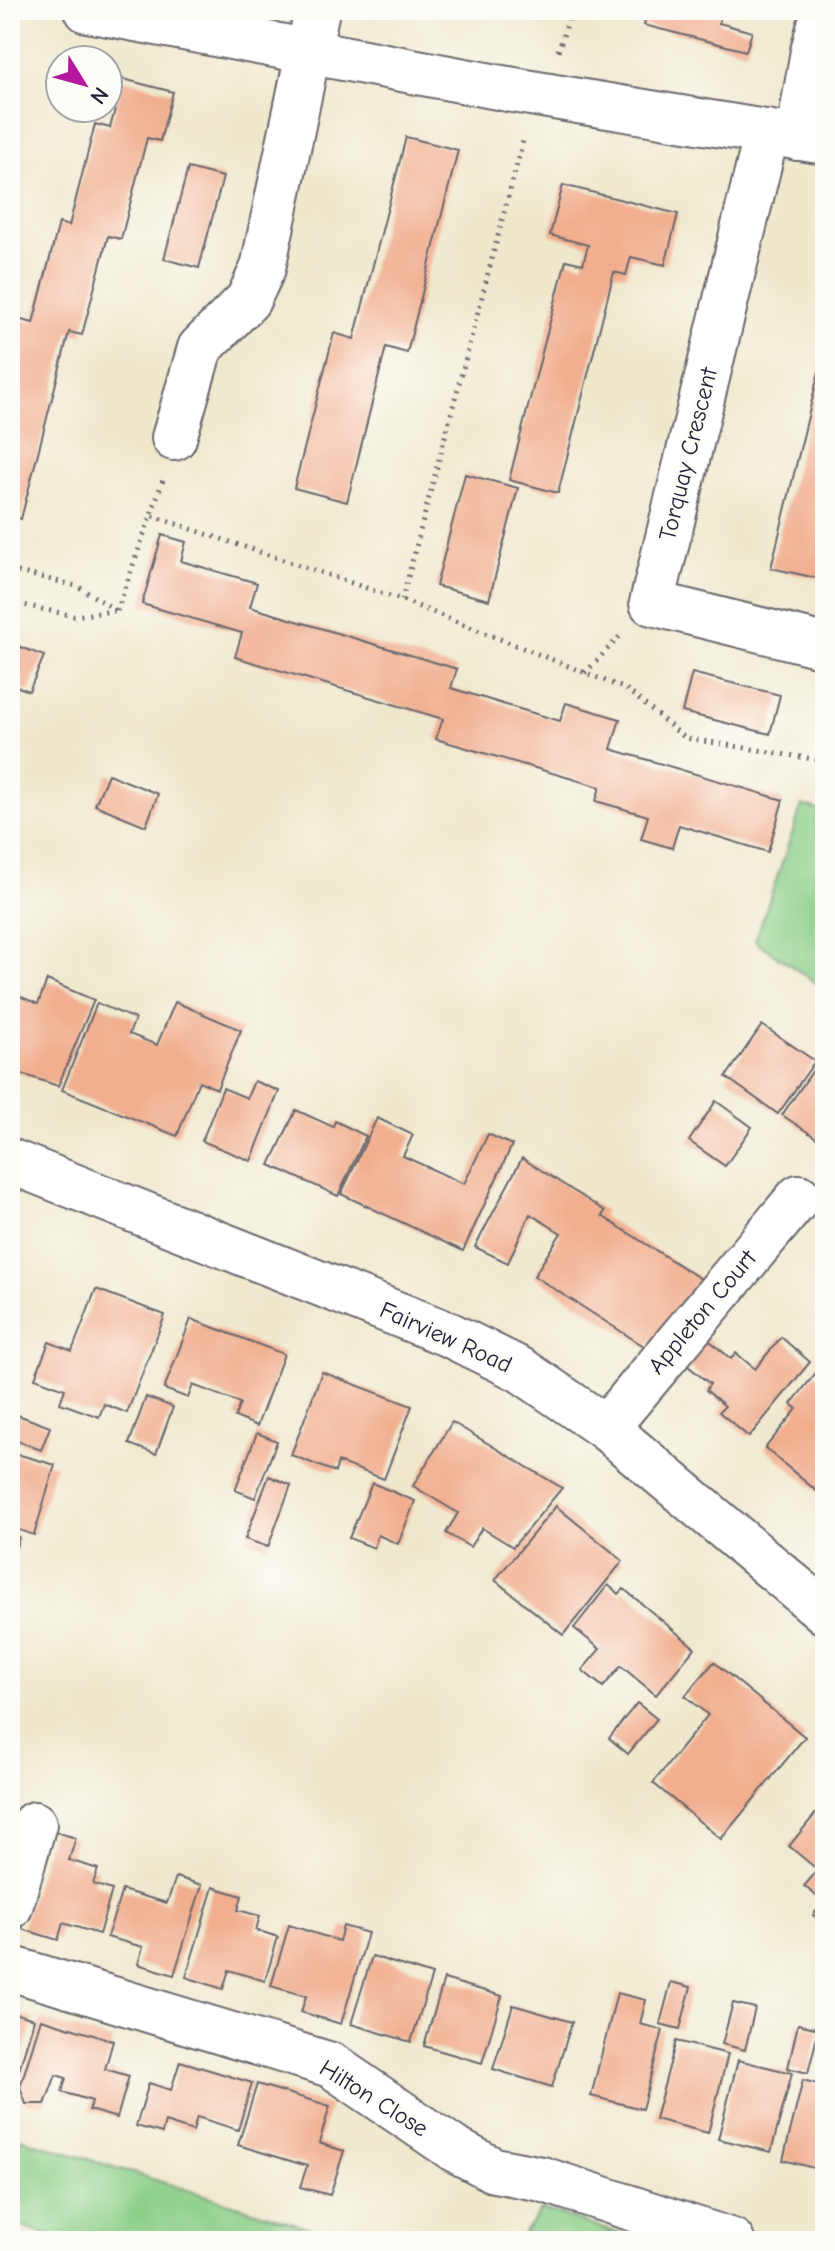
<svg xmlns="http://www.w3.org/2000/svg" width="835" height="2251" font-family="'Comic Neue',sans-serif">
	<rect width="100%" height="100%" fill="#fdfcf7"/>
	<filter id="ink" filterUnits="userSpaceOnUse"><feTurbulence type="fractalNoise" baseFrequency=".0125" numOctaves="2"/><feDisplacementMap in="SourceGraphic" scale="16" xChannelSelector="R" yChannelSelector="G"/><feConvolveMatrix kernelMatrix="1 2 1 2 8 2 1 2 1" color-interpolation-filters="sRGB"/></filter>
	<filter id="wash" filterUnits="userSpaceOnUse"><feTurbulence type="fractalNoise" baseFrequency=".006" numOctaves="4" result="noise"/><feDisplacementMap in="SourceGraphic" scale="32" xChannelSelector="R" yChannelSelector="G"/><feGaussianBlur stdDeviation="1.8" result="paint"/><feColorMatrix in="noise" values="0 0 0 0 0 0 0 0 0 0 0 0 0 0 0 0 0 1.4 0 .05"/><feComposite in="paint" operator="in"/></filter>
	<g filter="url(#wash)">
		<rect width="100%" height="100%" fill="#efe8cd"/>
		<!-- green -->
		<g fill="#8bce87" stroke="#567861" stroke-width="2">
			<polygon points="802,805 825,812 825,989 755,941"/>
			<polygon points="10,2135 307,2227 353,2241 64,2241 10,2223"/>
			<polygon points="541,2209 642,2241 518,2241"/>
		</g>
		<g id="blocks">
			<!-- building -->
			<g fill="#f1af90">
				<polygon points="648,10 722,10 719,23 752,32 746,51 644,25"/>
				<polygon points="123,79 173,92 160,141 147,138 121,239 108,236 82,335 69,332 21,519 10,516 10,351 18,319 33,323 59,223 69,226 95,124 110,128"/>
				<polygon points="406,137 458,150 407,353 386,347 347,502 294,488 334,333 354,339"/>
				<polygon points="188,168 223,177 199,268 164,259"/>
				<polygon points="563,185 678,214 665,265 631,257 626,275 614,272 558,493 509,480 566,260 583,264 588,245 550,235"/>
				<polygon points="825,347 825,564 821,579 771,568"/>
				<polygon points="465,474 518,488 489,600 436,586"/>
				<polygon points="162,535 186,542 181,561 257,583 250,607 457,669 451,688 506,705 560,721 566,703 620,719 611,749 783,800 768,852 679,825 672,848 641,839 648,816 596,801 600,787 436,739 443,719 235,657 242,633 142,604"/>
				<polygon points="10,643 44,656 29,691 10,684"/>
				<polygon points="692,673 780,695 770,734 682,712"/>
				<polygon points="108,774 158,794 146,826 95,805"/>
				<polygon points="47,980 94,1000 58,1086 10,1070 10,992 38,1004"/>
				<polygon points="175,1002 241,1030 217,1089 199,1081 177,1136 62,1090 97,1003 135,1019 129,1034 157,1045"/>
				<polygon points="762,1025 815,1061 778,1114 726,1077"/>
				<polygon points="814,1069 825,1077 825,1136 822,1134 818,1139 782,1115"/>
				<polygon points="254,1081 279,1091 251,1161 202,1141 223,1088 247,1098"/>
				<polygon points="716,1101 752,1127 725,1166 689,1141"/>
				<polygon points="296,1110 333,1127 335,1121 366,1136 338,1196 270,1165"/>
				<polygon points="377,1118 413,1135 403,1156 464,1184 488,1134 512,1145 463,1251 341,1194"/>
				<polygon points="522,1158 605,1211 602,1216 704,1281 647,1348 534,1276 561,1233 530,1214 508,1263 475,1247"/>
				<polygon points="96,1289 165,1315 127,1413 104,1404 99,1417 60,1403 65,1389 35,1378 49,1342 72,1351"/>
				<polygon points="191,1319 284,1354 257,1426 235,1417 240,1403 193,1385 188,1398 164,1389"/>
				<polygon points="703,1335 731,1359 736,1353 755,1369 781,1337 810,1362 749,1437 719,1412 725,1406 706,1390 710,1384 682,1361"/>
				<polygon points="322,1372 412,1406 384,1479 338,1462 335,1472 291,1455"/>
				<polygon points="815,1374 825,1382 825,1498 765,1448 797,1409 791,1404"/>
				<polygon points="146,1397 173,1407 156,1454 129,1444"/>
				<polygon points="10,1412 50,1427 41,1450 10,1438"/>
				<polygon points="452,1422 562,1488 513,1547 482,1528 470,1547 446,1533 458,1513 413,1486"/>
				<polygon points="257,1433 277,1441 255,1498 235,1490"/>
				<polygon points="10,1452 55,1465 34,1535 10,1527"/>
				<polygon points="269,1476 291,1485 268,1547 245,1539"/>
				<polygon points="372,1483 415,1501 398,1544 378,1535 374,1548 349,1538"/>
				<polygon points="556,1506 623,1561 563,1635 495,1580"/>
				<polygon points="10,1535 19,1537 11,1564 10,1564"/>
				<polygon points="608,1585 619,1594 624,1589 695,1648 656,1695 621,1666 603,1687 582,1670 600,1649 574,1628"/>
				<polygon points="714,1662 805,1737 721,1839 653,1783 708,1715 685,1696"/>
				<polygon points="637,1703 657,1719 628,1754 609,1738"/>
				<polygon points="825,1802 825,1924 813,1915 824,1902 804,1886 818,1870 789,1846"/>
				<polygon points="52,1831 76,1838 69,1860 98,1869 93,1884 112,1890 99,1934 63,1923 58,1940 22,1929"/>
				<polygon points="176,1877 202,1885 174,1975 138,1964 143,1947 107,1937 122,1890 167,1903"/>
				<polygon points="213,1887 242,1896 238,1910 260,1916 256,1930 278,1937 265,1981 229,1970 223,1989 186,1977"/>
				<polygon points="289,1925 339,1941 343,1926 368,1933 341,2024 301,2012 306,1996 271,1986"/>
				<polygon points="372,1956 432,1975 411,2042 351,2024"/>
				<polygon points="444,1979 502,1996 482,2063 424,2046"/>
				<polygon points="671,1982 691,1987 680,2029 660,2024"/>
				<polygon points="617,1993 646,2000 640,2024 663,2030 642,2109 591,2096"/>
				<polygon points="733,2003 755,2008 745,2050 722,2044"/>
				<polygon points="513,2005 572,2022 552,2087 493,2069"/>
				<polygon points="10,2012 34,2019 14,2087 10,2086"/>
				<polygon points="41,2019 113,2041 105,2069 129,2076 117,2118 89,2110 92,2101 62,2092 66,2078 56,2075 45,2104 26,2104 20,2087"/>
				<polygon points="798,2024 819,2029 808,2073 788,2068"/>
				<polygon points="676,2041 728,2054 708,2133 655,2119"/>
				<polygon points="738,2060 792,2073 771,2152 718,2139"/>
				<polygon points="180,2061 252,2083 238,2130 197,2117 193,2131 165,2122 162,2133 136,2126 149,2083 171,2090"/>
				<polygon points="803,2080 825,2086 825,2171 783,2160"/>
				<polygon points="257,2084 330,2106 319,2143 344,2151 330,2195 300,2187 307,2166 238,2145"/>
			</g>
		</g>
	</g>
	<g filter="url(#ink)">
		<use href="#blocks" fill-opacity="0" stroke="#6a676e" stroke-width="2"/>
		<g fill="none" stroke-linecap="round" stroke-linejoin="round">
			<!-- minor casing -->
			<g stroke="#6a676e" stroke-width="48">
				<g id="minor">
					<polyline points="87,10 508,89"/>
					<polyline points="578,101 825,142"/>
					<polyline points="767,132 652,603 825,646"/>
					<polyline points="798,138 813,51 824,10"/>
					<polyline points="174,438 200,348 248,300 263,268 317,10"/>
					<polyline points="10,1161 450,1335 521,1370 606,1428 825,1612"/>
					<polyline points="606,1428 799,1197"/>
					<polyline points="10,1907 34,1824"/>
					<polyline points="10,1968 331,2065 454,2149 494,2170 542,2179 732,2241"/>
				</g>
			</g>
			<!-- path -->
			<g stroke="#6a676e" stroke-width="5" stroke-dasharray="2 6" stroke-linecap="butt">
				<polyline points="535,11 535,10"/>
				<polyline points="558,51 572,10"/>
				<polyline points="153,516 402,600 626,689 685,738 825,761"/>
				<polyline points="10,570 77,586 117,611"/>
				<polyline points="402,600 524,137"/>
				<polyline points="10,602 74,616 115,611"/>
				<polyline points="117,611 163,480"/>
				<polyline points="585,673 620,636"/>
			</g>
			<!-- minor -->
			<use href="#minor" stroke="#fff" stroke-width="44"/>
			<!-- rail casing -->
			<g stroke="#22223b" stroke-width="9">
				<polyline id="rail" points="10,2240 13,2241"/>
			</g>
			<!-- rail -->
			<use href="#rail" stroke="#fdfcf7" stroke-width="6" stroke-dasharray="18" stroke-linecap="butt"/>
			<!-- minor-bridge casing -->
			<g stroke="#6a676e" stroke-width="48" stroke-linecap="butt">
				<polyline id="minor-bridge" points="508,89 578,101"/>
			</g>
			<!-- minor-bridge -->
			<use href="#minor-bridge" stroke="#fff" stroke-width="44"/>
		</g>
	</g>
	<g text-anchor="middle" stroke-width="6" stroke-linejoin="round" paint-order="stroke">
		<!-- street labels -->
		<g font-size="24" fill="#22223b" stroke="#fdfcf7">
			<text transform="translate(688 454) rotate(-76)" y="8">Torquay Crescent</text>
			<text transform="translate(702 1312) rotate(-50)" y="8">Appleton Court</text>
			<text transform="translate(446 1337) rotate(24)" y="8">Fairview Road</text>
			<text transform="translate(374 2098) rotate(32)" y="8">Hilton Close</text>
		</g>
	</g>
	<!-- margin -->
	<rect width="835" height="2251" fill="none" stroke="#fdfcf7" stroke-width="40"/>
	<!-- north arrow -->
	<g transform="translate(84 84) rotate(127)"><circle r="38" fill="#fdfcf7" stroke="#a5a5ac" stroke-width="2"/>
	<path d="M0-6L14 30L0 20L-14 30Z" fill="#b5179e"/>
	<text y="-12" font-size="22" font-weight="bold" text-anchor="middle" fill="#22223b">N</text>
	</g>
</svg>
